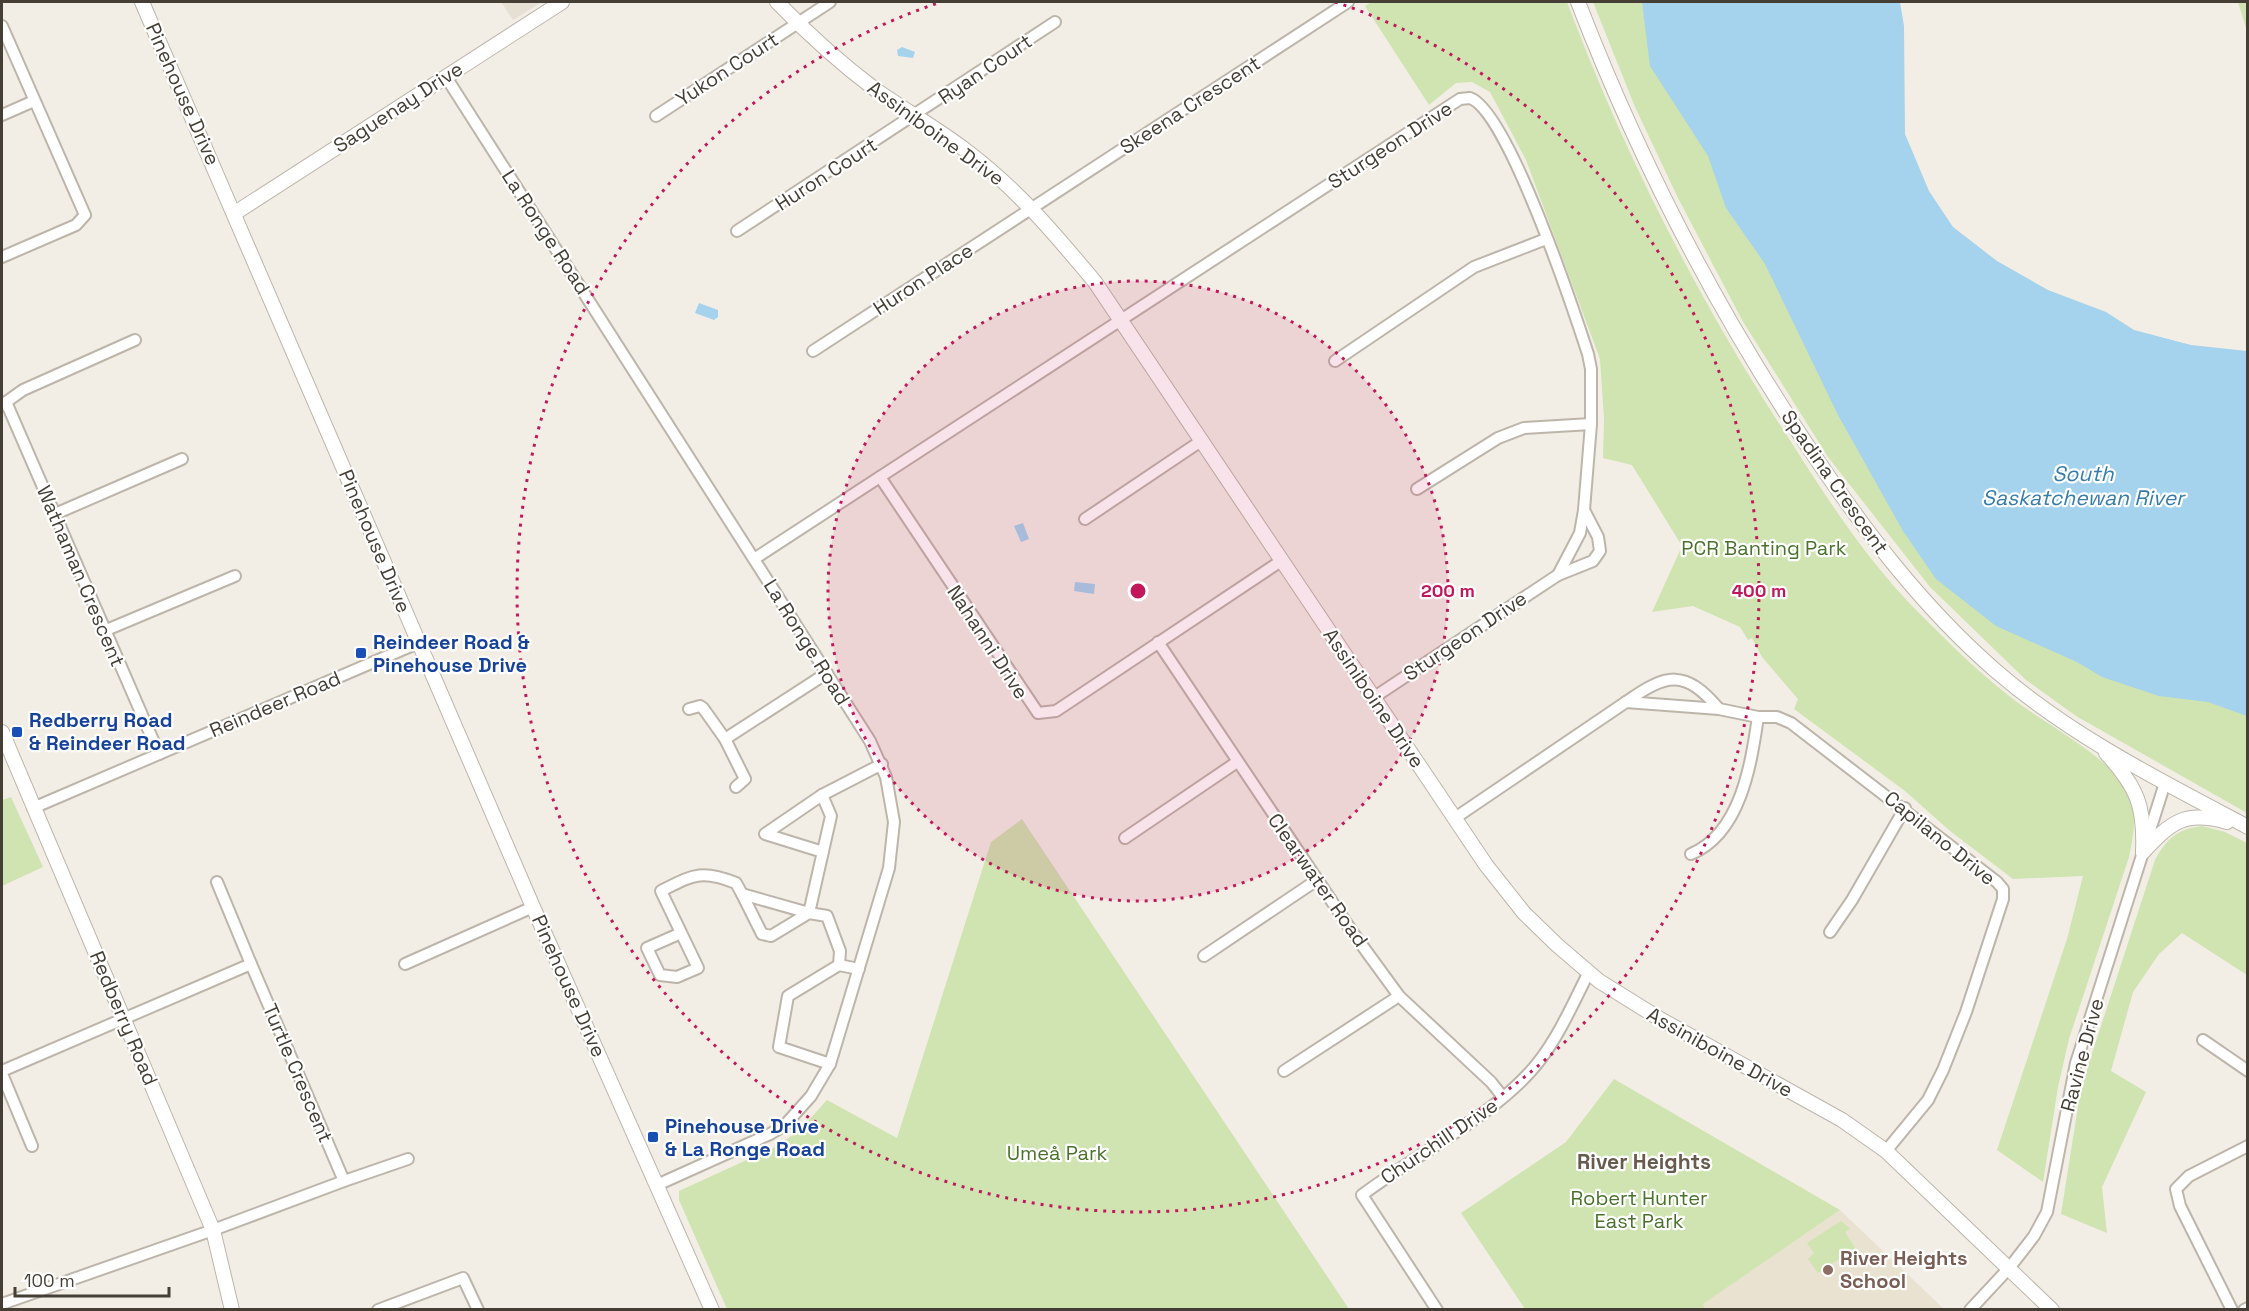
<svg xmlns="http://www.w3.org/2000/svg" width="2249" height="1311" font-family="'Space Grotesk',sans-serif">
	<rect width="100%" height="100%" fill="#f2eee6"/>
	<!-- residential -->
	<polygon fill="#e5dfd4" points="501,2 542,2 513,20"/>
	<!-- education -->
	<polygon fill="#eae2d0" points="1840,1210 1944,1309 1705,1310 1702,1304"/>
	<!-- green -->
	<g fill="#cfe4b0">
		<path d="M 1372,2 L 1567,2 C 1626,159 1702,307 1795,448 C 1831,505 1871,565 1919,613 C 1947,641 1976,670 2008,695 C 2040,722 2114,758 2130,795 C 2138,814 2133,838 2129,857 L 2069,1039 L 2058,1087 L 2043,1182 L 1997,1150 L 2067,939 L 2083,876 L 2013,879 L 1950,831 L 1905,791 L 1794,709 L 1798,699 L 1762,657 L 1752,638 L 1748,640 L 1740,627 L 1693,606 L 1652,612 L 1682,546 L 1632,465 L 1603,458 L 1604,419 L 1600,359 L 1526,160 L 1490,92 L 1472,82 L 1456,83 L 1429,105 L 1365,6 Z"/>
		<polygon points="1593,2 1643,2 2247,706 2247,813 2076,716 2026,680 1930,587 1828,457 1742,320 1678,198 1635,107"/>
		<polygon points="2238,2 2247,2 2247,31"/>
		<polygon points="11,797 43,867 2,886 2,800"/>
		<polygon points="1022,819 1349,1309 727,1309 679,1200 679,1191 773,1148 799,1131 827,1100 897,1138 991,842"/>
		<path d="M 2202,826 L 2225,832 L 2247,843 L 2247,975 L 2182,933 L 2159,954 L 2133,992 L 2111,1071 L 2146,1092 L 2102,1187 L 2107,1233 L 2061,1214 L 2079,1100 L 2088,1066 L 2155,860 C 2167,838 2178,829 2202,826 Z"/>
		<polygon points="1614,1079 1840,1210 1703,1304 1705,1309 1525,1309 1461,1213 1566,1142"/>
		<polygon points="1841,1221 1850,1229 1845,1232 1855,1248 1818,1273 1808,1259 1814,1253 1807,1243"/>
	</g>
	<!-- water -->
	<g fill="#a5d2ec">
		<polygon points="1642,2 1900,2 1904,26 1905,134 1929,191 1953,227 1997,261 2048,290 2106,312 2134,330 2191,345 2247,351 2247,716 2208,702 2159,696 2102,677 2077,662 1996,626 1936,579 1903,531 1838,415 1765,264 1726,208 1708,156 1650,66"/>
		<polygon points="902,47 915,52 913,58 898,56 897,50"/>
		<polygon points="699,303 718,310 718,317 714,320 695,313"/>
		<polygon points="1023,523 1029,539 1021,542 1014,526"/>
		<polygon points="1075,582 1095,584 1094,594 1074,591"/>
	</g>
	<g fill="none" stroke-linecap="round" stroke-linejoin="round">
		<!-- minor casing -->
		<g stroke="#bdb5a9" stroke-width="14">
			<g id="minor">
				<polyline points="2,26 85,215 76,225 2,257"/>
				<polyline points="446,77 870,741 886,777 894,822 889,868 830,1064 811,1096 785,1125 770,1134 657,1185"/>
				<polyline points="2,115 34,101"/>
				<polyline points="656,116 830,2"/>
				<polyline points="737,231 1055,22"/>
				<polyline points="813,351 1348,2"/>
				<polyline points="1335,361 1474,267 1546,239"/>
				<polyline points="6,402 159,754"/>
				<polyline points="2,405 23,390 135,340"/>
				<polyline points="880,477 1038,713 1056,711 1281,561"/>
				<polyline points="1417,489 1498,438 1524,428 1591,424"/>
				<polyline points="55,514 182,459"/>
				<polyline points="1085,519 1201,441"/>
				<path d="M 754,559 L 1460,99 L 1470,98 C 1508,111 1574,311 1588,354 L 1591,369 L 1591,424 L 1584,510 L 1580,533 L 1558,575 L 1373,698"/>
				<polyline points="1558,575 1593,561 1600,551 1598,537 1584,510"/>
				<polyline points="104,631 235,576"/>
				<polyline points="1158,642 1353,933 1399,996 1491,1082 1503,1097"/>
				<path d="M 1626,702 C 1667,673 1685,669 1719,709"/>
				<polyline points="689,709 700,706 703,708 725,739 745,779 736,787"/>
				<polyline points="725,739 827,673"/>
				<polyline points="822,795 882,764"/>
				<polyline points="33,808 418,643"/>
				<polyline points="1455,818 1626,702 1719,709 1758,717 1777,717 1791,723 1997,882 2003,889 2003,899 1966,1012 1943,1070 1928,1100 1886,1151"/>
				<polyline points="1125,838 1237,762"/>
				<polyline points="823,852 765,834 822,795 831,816 809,913 742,894 762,934 771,936 809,913 827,916 840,951 839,965"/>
				<path d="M 1691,854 C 1741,833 1751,764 1758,717"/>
				<polyline points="217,882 251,964"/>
				<polyline points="1830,932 1852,900 1905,808"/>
				<path d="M 681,933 L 647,948 L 660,975 L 677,977 L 698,968 L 661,891 C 693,875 701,869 736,883 L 742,894"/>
				<polyline points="1204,956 1317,880"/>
				<polyline points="405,964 533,907"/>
				<polyline points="2203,1040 2248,1071"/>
				<polyline points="830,1064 779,1047 788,996 839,965 859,969"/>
				<polyline points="2,1071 251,964 344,1181 213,1230 2,1304"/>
				<polyline points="1284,1071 1399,996"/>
				<polyline points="2,1074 32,1146"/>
				<polyline points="344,1181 408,1159"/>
				<polyline points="378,1310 463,1278 478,1310"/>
				<path d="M 1437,1310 L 1362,1195 C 1416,1154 1500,1113 1540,1060 C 1560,1034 1574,1001 1589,972"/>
				<polyline points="1970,1310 2010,1267 2034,1236 2047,1212 2076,1063 2165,783"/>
				<polyline points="2232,1310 2180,1206 2176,1189 2189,1176 2248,1146"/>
				<polyline points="2244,1310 2248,1308"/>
			</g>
		</g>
		<!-- tertiary casing -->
		<g stroke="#bdb5a9" stroke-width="16">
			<g id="tertiary">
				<polyline points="142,2 533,907 712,1310"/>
				<path d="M 777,2 C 807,33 841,64 876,90 C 906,111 938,129 968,152 C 1018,190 1055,234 1095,282 L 1486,865 L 1524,913 L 1557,945 L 1599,981 L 1660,1019 L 1842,1120 L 1886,1151 L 2052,1310"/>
				<path d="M 1578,2 C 1638,157 1714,306 1807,445 C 1862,527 1921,606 1996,671 C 2071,736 2161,781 2248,827"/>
				<polyline points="235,213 562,2"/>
				<polyline points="2,732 213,1230 232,1310"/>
				<path d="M 2106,753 C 2137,787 2145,806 2143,852"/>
				<path d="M 2143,852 C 2171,822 2185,810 2227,822"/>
			</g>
		</g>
		<!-- minor -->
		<use href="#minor" stroke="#fff" stroke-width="10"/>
		<!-- tertiary -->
		<use href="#tertiary" stroke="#fff" stroke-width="14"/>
	</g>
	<!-- distance rings -->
	<circle cx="1138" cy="591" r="310" fill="#c2185b" fill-opacity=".12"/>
	<g fill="none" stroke="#c2185b" stroke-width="3" stroke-dasharray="3 6">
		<circle cx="1138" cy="591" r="310"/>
		<path d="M1335 2A621 621 0 1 1 941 2"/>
	</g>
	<!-- markers -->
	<g fill="#1a4fb4" stroke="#fff" stroke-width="2">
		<rect x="355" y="647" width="12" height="12" rx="3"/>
		<rect x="11" y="726" width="12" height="12" rx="3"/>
		<rect x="647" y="1131" width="12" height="12" rx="3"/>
	</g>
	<circle fill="#8d6e63" stroke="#fff" stroke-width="2" cx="1828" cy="1270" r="6"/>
	<g text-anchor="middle" stroke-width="4.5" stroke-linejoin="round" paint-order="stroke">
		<!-- street labels -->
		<g font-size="20" fill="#443e35" stroke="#fff">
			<text transform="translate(727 69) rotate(-33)" y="7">Yukon Court</text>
			<text transform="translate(985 69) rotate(-34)" y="7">Ryan Court</text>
			<text transform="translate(183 94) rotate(66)" y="7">Pinehouse Drive</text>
			<text transform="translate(1190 105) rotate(-33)" y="7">Skeena Crescent</text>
			<text transform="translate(398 107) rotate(-33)" y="7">Saguenay Drive</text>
			<text transform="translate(936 133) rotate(36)" y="7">Assiniboine Drive</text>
			<text transform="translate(1390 145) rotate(-33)" y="7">Sturgeon Drive</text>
			<text transform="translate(826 174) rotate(-33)" y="7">Huron Court</text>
			<text transform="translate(546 232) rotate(57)" y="7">La Ronge Road</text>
			<text transform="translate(923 279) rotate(-33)" y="7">Huron Place</text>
			<text transform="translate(1835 482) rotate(55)" y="7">Spadina Crescent</text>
			<text transform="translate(375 541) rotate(67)" y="7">Pinehouse Drive</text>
			<text transform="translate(81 576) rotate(67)" y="7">Wathaman Crescent</text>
			<text transform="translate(1465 636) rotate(-34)" y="7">Sturgeon Drive</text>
			<text transform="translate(807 642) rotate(58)" y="7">La Ronge Road</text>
			<text transform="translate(988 642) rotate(57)" y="7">Nahanni Drive</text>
			<text transform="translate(1374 698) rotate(56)" y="7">Assiniboine Drive</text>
			<text transform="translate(275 704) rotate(-23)" y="7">Reindeer Road</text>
			<text transform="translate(1940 838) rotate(39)" y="7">Capilano Drive</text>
			<text transform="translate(1318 880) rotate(55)" y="7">Clearwater Road</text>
			<text transform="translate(569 986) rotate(66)" y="7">Pinehouse Drive</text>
			<text transform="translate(124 1018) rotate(67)" y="7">Redberry Road</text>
			<text transform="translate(1720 1052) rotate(29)" y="7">Assiniboine Drive</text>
			<text transform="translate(2082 1055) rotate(-75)" y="7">Ravine Drive</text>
			<text transform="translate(298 1073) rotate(67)" y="7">Turtle Crescent</text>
			<text transform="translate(1439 1141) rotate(-34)" y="7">Churchill Drive</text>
		</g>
		<!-- park labels -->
		<g font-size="20" fill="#4a722c" stroke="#fff">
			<text x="1764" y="555">PCR Banting Park</text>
			<text x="1057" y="1160">Umeå Park</text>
			<text x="1639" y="1205">Robert Hunter<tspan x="1639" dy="23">East Park</tspan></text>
		</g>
		<!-- transit labels -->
		<g font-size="20" font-weight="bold" fill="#164399" stroke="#fff" text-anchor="start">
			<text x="373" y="649">Reindeer Road &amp;<tspan x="373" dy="23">Pinehouse Drive</tspan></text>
			<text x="29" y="727">Redberry Road<tspan x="29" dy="23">&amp; Reindeer Road</tspan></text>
			<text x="665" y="1133">Pinehouse Drive<tspan x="665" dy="23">&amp; La Ronge Road</tspan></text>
		</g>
		<!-- education labels -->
		<g font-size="20" font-weight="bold" fill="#785e54" stroke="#fff" text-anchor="start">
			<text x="1840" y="1265">River Heights<tspan x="1840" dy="23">School</tspan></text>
		</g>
		<!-- water labels -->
		<g font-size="21" font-style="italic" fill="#357daa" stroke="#fff">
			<text x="2083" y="481">South<tspan x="2083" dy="24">Saskatchewan River</tspan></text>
		</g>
		<!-- neighbourhood labels -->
		<g font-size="21" font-weight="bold" fill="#665b4d" stroke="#fff">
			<text x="1644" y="1169">River Heights</text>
		</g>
	</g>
	<circle cx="1138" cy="591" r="9" fill="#c2185b" stroke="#fff" stroke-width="3"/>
	<g font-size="18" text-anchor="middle" font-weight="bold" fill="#c2185b" stroke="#fff" stroke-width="4.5" stroke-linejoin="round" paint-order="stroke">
		<text x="1448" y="597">200 m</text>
		<text x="1759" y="597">400 m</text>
	</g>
	<!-- border -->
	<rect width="2249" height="1311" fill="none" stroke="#443e35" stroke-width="6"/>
	<!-- scale -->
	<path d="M15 1287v9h154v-9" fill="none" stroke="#443e35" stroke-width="3"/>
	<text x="24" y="1287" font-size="18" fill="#443e35" stroke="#ffffff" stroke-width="4.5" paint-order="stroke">100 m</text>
</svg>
